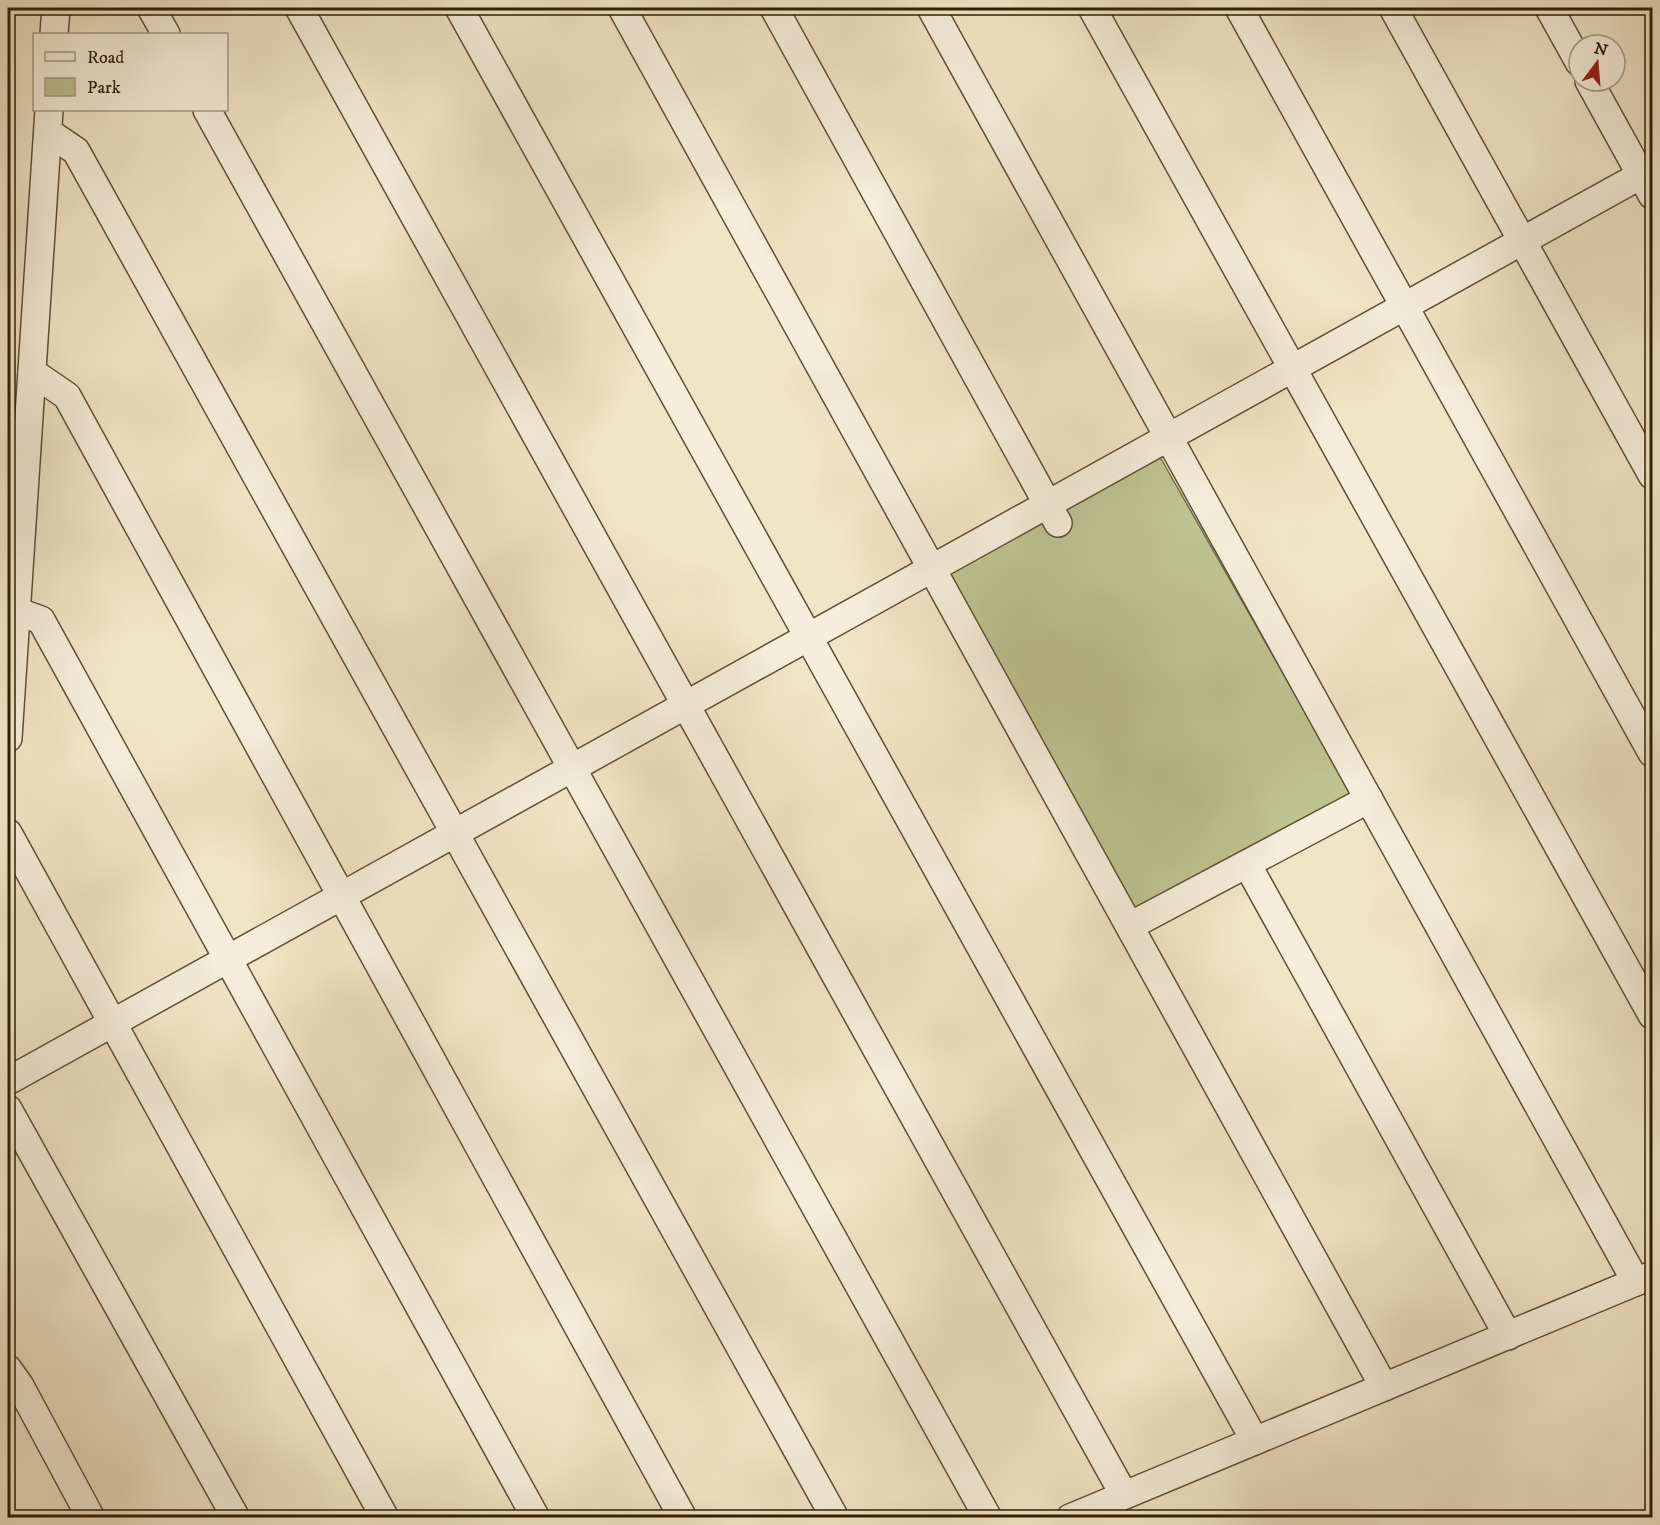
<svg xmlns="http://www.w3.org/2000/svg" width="1660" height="1525" font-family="'IM FELL DW Pica',serif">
	<rect width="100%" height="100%" fill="#f1e5c7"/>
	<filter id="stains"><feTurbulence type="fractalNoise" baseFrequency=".00333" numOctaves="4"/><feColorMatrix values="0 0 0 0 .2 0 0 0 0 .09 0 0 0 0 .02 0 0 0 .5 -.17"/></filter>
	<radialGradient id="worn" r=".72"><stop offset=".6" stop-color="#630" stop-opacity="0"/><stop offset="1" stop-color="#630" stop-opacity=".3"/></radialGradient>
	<!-- green -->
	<polygon fill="#bfc392" stroke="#77704c" stroke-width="1.5" points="1160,457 1353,796 1135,914 950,574"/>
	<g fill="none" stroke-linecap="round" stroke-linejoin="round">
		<!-- minor casing -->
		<g stroke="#605036" stroke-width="30">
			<g id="minor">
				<polyline points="151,8 166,34"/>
				<polyline points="299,8 1124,1495"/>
				<polyline points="459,8 1255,1441"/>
				<polyline points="622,8 1384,1387"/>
				<polyline points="774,8 1058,523"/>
				<polyline points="931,8 1636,1282"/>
				<polyline points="1092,8 1652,1015"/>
				<polyline points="1239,8 1652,753"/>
				<polyline points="1393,8 1652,475"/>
				<polyline points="1549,8 1579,62"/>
				<polyline points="54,34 56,8"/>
				<polyline points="1589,81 1652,195"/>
				<polyline points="207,110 988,1518"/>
				<polyline points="48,132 76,151 835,1518"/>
				<polyline points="32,372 67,396 683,1518"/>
				<polyline points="16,611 41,620 536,1518"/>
				<polyline points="8,738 49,110"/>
				<polyline points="8,833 385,1518"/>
				<polyline points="1247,864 1508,1336"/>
				<polyline points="1130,926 1369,799"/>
				<polyline points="8,1081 1652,169"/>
				<polyline points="8,1109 236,1518"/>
				<polyline points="8,1369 20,1386 91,1518"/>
				<polyline points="1070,1518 1650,1276"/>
			</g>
		</g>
		<!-- minor -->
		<use href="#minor" stroke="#f6eedb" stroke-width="27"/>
	</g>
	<!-- margin -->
	<rect width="1660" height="1525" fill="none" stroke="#f1e5c7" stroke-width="30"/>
	<rect x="9" y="9" width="1642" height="1507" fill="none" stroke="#2f1e06" stroke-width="3"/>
	<rect x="15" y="15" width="1630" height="1495" fill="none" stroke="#2f1e06" stroke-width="1.5"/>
	<!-- legend -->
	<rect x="33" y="33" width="195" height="78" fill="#f6eedb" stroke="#a69b86" stroke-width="1.5"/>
	<rect x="45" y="52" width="30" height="9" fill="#f6eedb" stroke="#a69b86" stroke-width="1.5"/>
	<text x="87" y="63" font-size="18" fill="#2f1e06">Road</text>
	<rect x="45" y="78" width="30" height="18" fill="#bfc392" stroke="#a69b86" stroke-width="1.5"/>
	<text x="87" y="93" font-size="18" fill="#2f1e06">Park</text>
	<!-- north arrow -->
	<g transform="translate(1597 63) rotate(16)"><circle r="28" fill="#f6eedb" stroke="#a69b86" stroke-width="1.5"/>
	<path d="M0-4.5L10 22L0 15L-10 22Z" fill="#8f2418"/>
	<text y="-9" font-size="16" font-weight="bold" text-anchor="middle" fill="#2f1e06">N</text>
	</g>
	<rect width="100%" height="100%" filter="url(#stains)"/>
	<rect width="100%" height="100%" fill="url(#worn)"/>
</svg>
